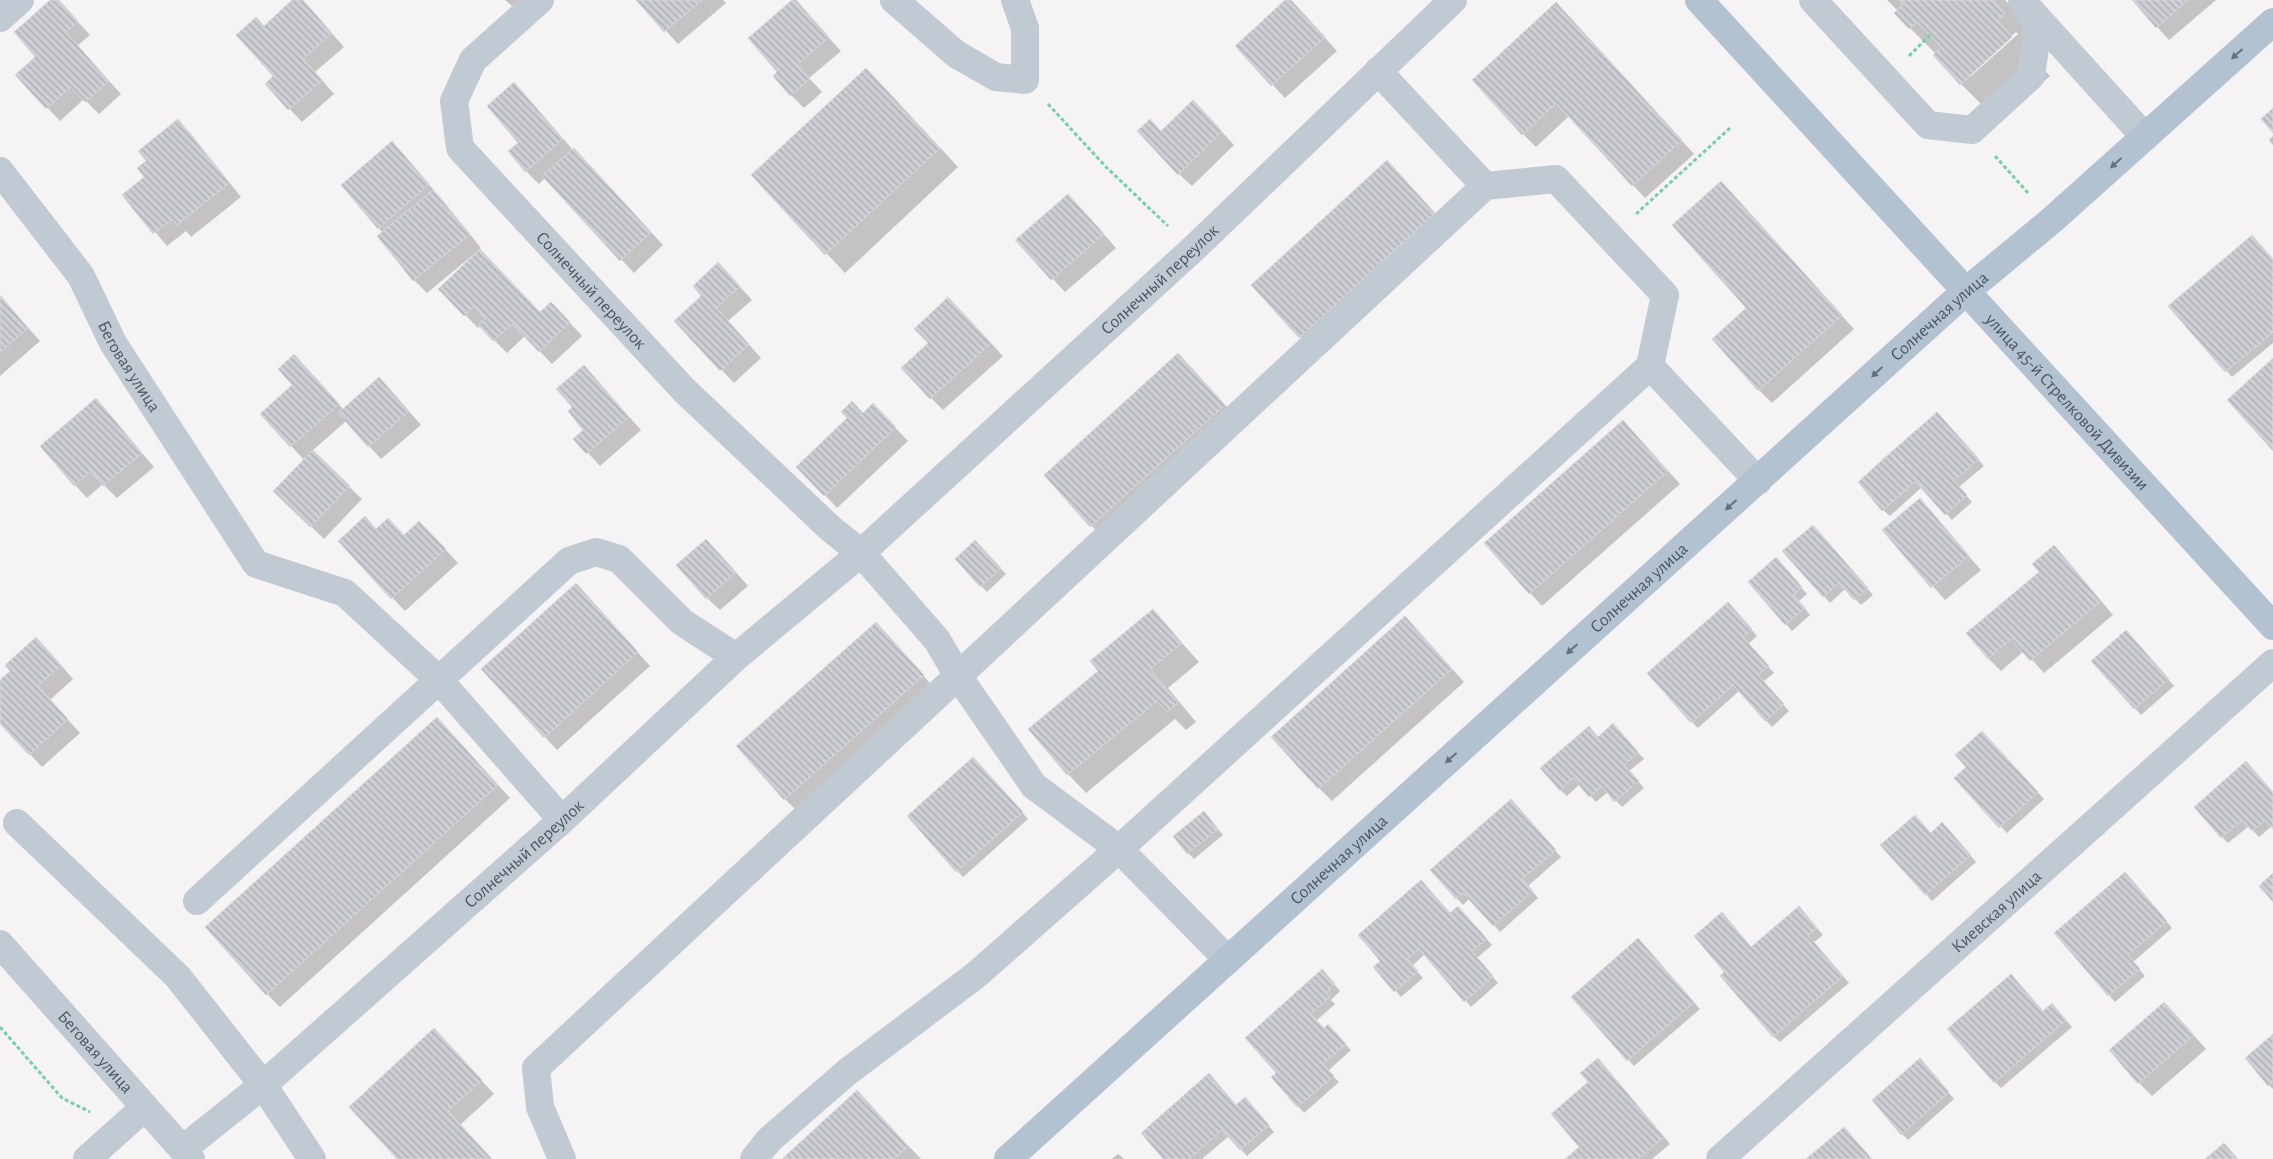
<svg xmlns="http://www.w3.org/2000/svg" width="2273" height="1159" font-family="'Alegreya Sans',sans-serif">
	<defs>
		<pattern id="building-back-hatch" width="6" height="6" patternUnits="userSpaceOnUse" patternTransform="scale(1.25)"><rect width="6" height="6" fill="#cdcfd5"/><path d="M-1 5l2 2M0 0l6 6M5-1l2 2" fill="none" stroke="#a8abb0"/></pattern>
	</defs>
	<rect width="100%" height="100%" fill="#f5f3f3"/>
	<!-- shadow -->
	<g fill="#0003" fill-rule="evenodd">
		<polygon points="52,0 58,0 90,35 77,46 121,94 99,114 84,99 60,121 17,75 37,57"/>
		<polygon points="294,0 302,0 344,47 315,72 334,94 302,122 266,84 275,76 264,27"/>
		<polygon points="505,0 519,0 512,6"/>
		<polygon points="638,0 723,0 726,3 678,44"/>
		<polygon points="794,0 841,51 809,78 822,92 804,108 791,95 779,72"/>
		<polygon points="1286,0 1290,0 1301,11 1337,51 1285,98 1236,46"/>
		<path d="M 1887,0 L 2005,0 L 2036,34 L 2035,60 L 2050,76 L 1999,122 L 1961,84 L 1936,54 L 1895,13 L 1898,11 ZM 2016,32 L 2018,34 L 1970,77 L 1968,75 Z"/>
		<polygon points="2133,0 2216,0 2169,40"/>
		<polygon points="1569,17 1694,154 1645,198 1569,116 1536,147 1523,134"/>
		<polygon points="885,88 958,167 845,273 753,175"/>
		<polygon points="527,97 573,150 587,162 663,245 634,273 545,178 539,184 526,171 520,143"/>
		<polygon points="1206,115 1234,145 1192,186 1179,174 1161,133"/>
		<polygon points="178,121 191,134 241,197 191,237 186,231 167,246 124,195 146,177 148,161"/>
		<polygon points="2273,136 2273,145 2269,140"/>
		<polygon points="392,143 441,198 481,248 479,250 540,314 564,316 582,336 552,364 525,336 507,353 480,326 478,328 440,289 474,256 473,255 427,293 414,280 379,228"/>
		<polygon points="1399,175 1447,227 1313,350 1252,286"/>
		<polygon points="1733,196 1854,329 1772,403 1759,390"/>
		<polygon points="1081,208 1116,248 1065,292 1017,240"/>
		<polygon points="2273,260 2273,343 2232,377 2170,306"/>
		<polygon points="731,277 752,300 728,321 761,358 734,383 676,321"/>
		<polygon points="0,296 40,341 0,376"/>
		<polygon points="961,311 1003,356 943,410 931,398 929,343"/>
		<polygon points="584,367 641,430 600,466 575,439 585,430 574,408"/>
		<polygon points="1191,367 1237,418 1104,539 1045,475"/>
		<polygon points="307,368 344,410 392,392 421,425 381,459 346,421 312,451 362,499 324,539 274,491 304,460 262,414 294,385"/>
		<polygon points="108,413 154,467 117,498 103,484 87,498 75,485"/>
		<polygon points="863,414 886,418 908,441 837,508 825,495 849,418"/>
		<polygon points="1943,420 1984,466 1959,487 1972,502 1952,520 1922,487 1890,516 1883,510"/>
		<polygon points="1623,421 1680,484 1542,606 1530,593"/>
		<polygon points="1919,500 1981,570 1945,600 1884,530"/>
		<polygon points="377,530 405,536 432,535 458,563 405,611 339,542"/>
		<polygon points="1819,532 1873,595 1861,605 1845,589 1830,603 1824,596"/>
		<polygon points="975,542 1006,574 987,592 957,559"/>
		<polygon points="719,553 748,586 720,610 707,598"/>
		<polygon points="2067,560 2113,615 2044,673 2024,651 2001,671 1988,658"/>
		<polygon points="1782,565 1807,594 1799,601 1810,615 1792,631 1750,582"/>
		<polygon points="589,598 650,666 557,750 545,737"/>
		<polygon points="1734,609 1757,636 1748,644 1774,673 1763,682 1789,711 1772,727 1739,691 1698,728 1692,722"/>
		<polygon points="1153,611 1199,662 1168,688 1196,722 1186,730 1175,719 1086,793 1068,774 1100,671"/>
		<polygon points="1418,631 1464,682 1332,801 1319,788"/>
		<polygon points="889,636 935,689 798,812 785,799"/>
		<polygon points="2132,638 2174,686 2141,715 2093,661"/>
		<polygon points="49,651 73,679 50,700 80,733 42,767 0,722 0,682"/>
		<polygon points="449,731 510,798 280,1007 267,994"/>
		<polygon points="1619,731 1644,759 1629,771 1644,788 1622,807 1608,792 1596,802 1580,784 1567,796 1560,790 1599,738"/>
		<polygon points="1988,739 2044,799 2007,833 1956,778 1968,767"/>
		<polygon points="979,765 1028,819 963,877 908,816"/>
		<polygon points="2273,793 2273,827 2272,826 2259,837 2249,826 2228,843 2222,837"/>
		<polygon points="1517,807 1561,857 1528,886 1538,898 1500,932 1470,898 1463,905 1432,870"/>
		<polygon points="1204,812 1223,835 1194,859 1188,853"/>
		<polygon points="1949,830 1976,862 1932,901 1882,845"/>
		<polygon points="2131,879 2172,928 2133,962 2145,976 2115,1002 2056,933"/>
		<polygon points="1450,914 1464,914 1492,945 1477,958 1498,983 1471,1007 1425,954 1412,966 1423,978 1401,997 1375,967"/>
		<polygon points="1805,914 1823,935 1814,942 1849,983 1780,1042 1773,1036 1728,919 1752,948"/>
		<polygon points="1644,946 1700,1009 1634,1066 1572,997"/>
		<polygon points="1328,977 1340,991 1331,1000 1335,1004 1316,1021 1324,1030 1334,1032 1351,1050 1328,1071 1339,1082 1304,1113 1273,1078 1277,1073"/>
		<polygon points="2058,1011 2072,1027 2001,1088 1995,1082"/>
		<polygon points="2177,1016 2206,1049 2152,1096 2139,1083"/>
		<polygon points="2273,1036 2273,1089 2269,1085"/>
		<polygon points="447,1043 494,1094 460,1125 491,1159 398,1159"/>
		<polygon points="1604,1066 1670,1144 1652,1159 1566,1159 1580,1147 1590,1082"/>
		<polygon points="1926,1066 1954,1099 1908,1140 1902,1134"/>
		<polygon points="857,1092 921,1159 783,1159"/>
		<polygon points="1251,1105 1274,1132 1247,1156 1229,1136 1202,1159 1165,1159 1237,1106"/>
		<polygon points="1118,1154 1124,1159 1112,1159"/>
	</g>
	<!-- building -->
	<g fill="url(#building-back-hatch)" stroke="#d7d9de">
		<polygon points="50,0 59,0 78,21 66,32 109,81 85,102 71,87 46,109 15,75 35,57 14,32"/>
		<polygon points="292,0 303,0 332,33 303,59 322,80 288,110 265,84 273,76 236,35 256,17 264,26"/>
		<polygon points="636,0 702,0 664,32"/>
		<polygon points="792,0 796,0 829,37 797,65 810,79 790,96 773,76 777,72 748,38"/>
		<polygon points="1285,0 1291,0 1325,37 1271,86 1235,46"/>
		<polygon points="1900,0 1993,0 2005,13 1998,21 2012,37 1960,85 1933,55 1941,47 1930,35 1917,22 1909,29 1894,13 1903,4"/>
		<polygon points="2132,0 2188,0 2156,28"/>
		<polygon points="1556,2 1682,140 1632,186 1556,103 1522,135 1472,80"/>
		<polygon points="866,68 940,148 825,255 751,175"/>
		<polygon points="514,82 563,139 525,172 508,151 518,143 487,106"/>
		<polygon points="1193,100 1222,131 1178,175 1137,131 1150,119 1161,131"/>
		<polygon points="2273,108 2273,133 2261,119"/>
		<polygon points="178,119 229,183 177,225 173,219 153,234 122,195 144,177 137,168 146,161 138,151"/>
		<polygon points="392,141 429,184 378,229 341,185"/>
		<polygon points="574,148 651,232 620,261 542,176"/>
		<polygon points="1387,160 1435,213 1299,338 1251,285"/>
		<polygon points="1721,181 1842,315 1758,391 1712,339 1746,308 1672,225"/>
		<polygon points="433,190 470,234 413,281 377,236"/>
		<polygon points="1068,194 1104,234 1051,280 1015,240"/>
		<polygon points="2252,235 2273,259 2273,332 2225,372 2168,306"/>
		<polygon points="480,249 540,312 551,302 570,322 539,352 512,324 493,341 478,325 485,319 474,306 464,316 438,289"/>
		<polygon points="718,262 740,286 716,308 749,344 720,371 674,321 701,296 693,286"/>
		<polygon points="0,295 28,328 0,352"/>
		<polygon points="948,297 991,343 930,399 901,368 928,343 914,329"/>
		<polygon points="1178,353 1225,405 1090,527 1044,475"/>
		<polygon points="294,354 339,404 290,447 260,414 292,385 278,369"/>
		<polygon points="2273,358 2273,451 2227,400"/>
		<polygon points="584,365 629,417 586,454 573,439 583,430 568,411 572,407 556,389"/>
		<polygon points="379,377 409,411 368,447 338,413"/>
		<polygon points="96,398 142,453 103,486 91,471 74,486 40,446"/>
		<polygon points="852,401 863,413 873,403 896,427 824,496 796,467 847,418 841,412"/>
		<polygon points="1937,412 1979,459 1954,481 1967,495 1945,515 1890,453"/>
		<polygon points="1623,420 1668,471 1529,594 1484,543"/>
		<polygon points="313,450 350,486 310,527 273,491"/>
		<polygon points="1890,453 1916,481 1882,511 1858,482"/>
		<polygon points="1920,498 1969,556 1931,588 1882,530"/>
		<polygon points="365,516 376,529 388,518 404,535 419,521 446,549 391,599 338,541"/>
		<polygon points="1813,525 1868,588 1854,600 1839,583 1823,597 1782,551"/>
		<polygon points="706,539 736,572 706,599 676,565"/>
		<polygon points="975,540 1001,568 980,587 955,559"/>
		<polygon points="2054,545 2101,601 2030,661 2011,639 1988,659 1966,633 2039,572 2032,564"/>
		<polygon points="1776,557 1802,587 1793,595 1805,608 1785,625 1748,582"/>
		<polygon points="576,583 638,652 544,738 481,669"/>
		<polygon points="1728,602 1752,629 1743,637 1769,666 1758,675 1784,704 1765,721 1733,685 1691,723 1647,673"/>
		<polygon points="1153,609 1182,643 1150,669 1178,703 1167,712 1157,701 1067,775 1028,729 1098,671 1090,661"/>
		<polygon points="1405,616 1452,669 1318,789 1271,737"/>
		<polygon points="876,622 924,675 784,800 736,746"/>
		<polygon points="2126,630 2169,679 2134,709 2091,661"/>
		<polygon points="36,637 61,665 38,686 68,719 29,755 0,724 0,680 10,671 5,665"/>
		<polygon points="437,717 498,785 266,995 205,927"/>
		<polygon points="1613,723 1638,752 1624,765 1639,781 1614,802 1602,786 1589,797 1573,778 1560,791 1540,768 1589,726 1598,737"/>
		<polygon points="1982,731 2038,792 1999,828 1954,778 1966,767 1955,755"/>
		<polygon points="973,757 1023,812 956,872 907,816"/>
		<polygon points="2246,761 2273,792 2273,829 2265,820 2252,831 2242,820 2221,838 2194,807"/>
		<polygon points="1511,799 1556,850 1522,879 1533,891 1493,926 1463,893 1456,899 1430,870"/>
		<polygon points="1204,811 1218,829 1187,854 1173,836"/>
		<polygon points="1915,815 1931,833 1942,822 1971,855 1925,895 1880,845"/>
		<polygon points="2125,872 2167,921 2128,955 2140,969 2108,996 2054,933"/>
		<polygon points="2273,873 2273,902 2259,886"/>
		<polygon points="1421,880 1450,913 1458,906 1487,939 1472,951 1493,976 1464,1002 1419,949 1407,959 1418,971 1394,992 1373,967 1380,961 1358,935"/>
		<polygon points="1799,906 1817,928 1808,935 1843,976 1773,1037 1720,976 1724,972 1694,936 1722,912 1751,947"/>
		<polygon points="1638,938 1694,1002 1627,1061 1571,997"/>
		<polygon points="1322,969 1335,984 1326,993 1330,997 1311,1014 1324,1028 1328,1024 1346,1044 1323,1064 1334,1076 1297,1107 1271,1077 1276,1073 1245,1038"/>
		<polygon points="2011,974 2043,1011 2052,1003 2066,1020 1994,1083 1947,1029"/>
		<polygon points="2164,1002 2194,1035 2138,1084 2109,1050"/>
		<polygon points="434,1028 482,1080 448,1111 492,1159 397,1159 349,1107"/>
		<polygon points="2273,1034 2273,1081 2268,1086 2245,1058"/>
		<polygon points="1598,1058 1664,1137 1638,1159 1565,1159 1579,1147 1551,1114 1588,1082 1580,1073"/>
		<polygon points="1920,1058 1949,1092 1901,1135 1872,1100"/>
		<polygon points="1209,1073 1236,1105 1245,1097 1269,1125 1240,1150 1222,1130 1189,1159 1163,1159 1141,1133"/>
		<polygon points="857,1090 908,1146 894,1159 782,1159"/>
		<polygon points="1844,1127 1872,1159 1806,1159"/>
		<polygon points="2224,1143 2238,1159 2205,1159"/>
	</g>
	<g fill="none" stroke-linecap="round" stroke-linejoin="round">
		<!-- path -->
		<g stroke="#7ad0a6" stroke-width="3" stroke-dasharray="4 2.5" stroke-linecap="butt">
			<polyline points="1909,56 1930,35"/>
			<polyline points="1048,104 1106,167 1168,226"/>
			<polyline points="1995,156 2029,194"/>
			<polyline points="1636,214 1730,128"/>
			<polyline points="0,1027 62,1098 90,1112"/>
		</g>
		<!-- minor -->
		<g stroke="#c1cad2" stroke-width="28">
			<path id="s1" d="M 540,0 L 473,60 L 454,101 L 460,148 L 684,390 L 831,529 L 861,553 L 937,640 L 958,676 L 1034,786 L 1119,849 L 1228,960"/>
			<polyline points="894,0 956,54 996,77 1025,80 1025,28 1015,0"/>
			<polyline points="1813,0 1928,125 1972,130 2031,76 2038,27 2022,0"/>
			<polyline points="2030,10 2145,137"/>
			<polyline points="0,18 20,0"/>
			<polyline points="1378,71 1485,186"/>
			<path id="s2" d="M 0,171 L 81,276 L 113,343 L 256,564 L 345,593 L 439,680 L 562,820"/>
			<polyline points="1650,366 1758,481"/>
			<polyline points="17,823 178,977 263,1085 312,1159"/>
			<polyline points="197,901 569,561 596,552 619,559 682,622 736,657"/>
			<path id="s3" d="M 0,944 L 191,1159"/>
			<path id="s4" d="M 183,1149 L 263,1085 L 562,820 L 736,657 L 861,553 L 1192,250 L 1453,0"/>
			<polyline points="87,1159 145,1107"/>
			<polyline points="562,1159 540,1107 536,1068 1485,186 1556,179 1665,295 1650,366 1119,849 976,975 846,1073 769,1140 754,1159"/>
			<path id="s5" d="M 1720,1159 L 2273,663"/>
		</g>
		<!-- major -->
		<g stroke="#b3c2d1" stroke-width="28">
			<path id="s6" d="M 1699,0 L 2273,626"/>
			<path id="s7" d="M 1008,1159 L 1965,292 L 2052,220 L 2273,22"/>
		</g>
	</g>
	<!-- one-way arrows -->
	<defs><path id="oneway-solid" d="M-6-.8H1V-3.2L6.5 0L1 3.2V.8H-6Z" transform="scale(1.25)"/></defs>
	<g fill="#64717d">
		<use href="#oneway-solid" transform="translate(2237 54) rotate(138)"/>
		<use href="#oneway-solid" transform="translate(2116 163) rotate(138)"/>
		<use href="#oneway-solid" transform="translate(1877 372) rotate(137)"/>
		<use href="#oneway-solid" transform="translate(1731 505) rotate(138)"/>
		<use href="#oneway-solid" transform="translate(1572 649) rotate(138)"/>
		<use href="#oneway-solid" transform="translate(1451 758) rotate(138)"/>
	</g>
	<g text-anchor="middle" stroke-width="5" stroke-linejoin="round" paint-order="stroke">
		<!-- street labels -->
		<g font-size="18" fill="#4a5661" stroke="#fff">
			<text dy="6" stroke="none"><textPath href="#s4" startOffset="1308">Солнечный переулок</textPath></text>
			<text dy="6" stroke="none"><textPath href="#s1" startOffset="376">Солнечный переулок</textPath></text>
			<text dy="6" stroke="none"><textPath href="#s7" startOffset="1256">Солнечная улица</textPath></text>
			<text dy="6" stroke="none"><textPath href="#s2" startOffset="235">Беговая улица</textPath></text>
			<text dy="6" stroke="none"><textPath href="#s6" startOffset="545">улица 45-й Стрелковой Дивизии</textPath></text>
			<text dy="6" stroke="none"><textPath href="#s7" startOffset="851">Солнечная улица</textPath></text>
			<text dy="6" stroke="none"><textPath href="#s4" startOffset="451">Солнечный переулок</textPath></text>
			<text dy="6" stroke="none"><textPath href="#s7" startOffset="446">Солнечная улица</textPath></text>
			<text dy="6" stroke="none"><textPath href="#s5" startOffset="371">Киевская улица</textPath></text>
			<text dy="6" stroke="none"><textPath href="#s3" startOffset="144">Беговая улица</textPath></text>
		</g>
	</g>
</svg>
